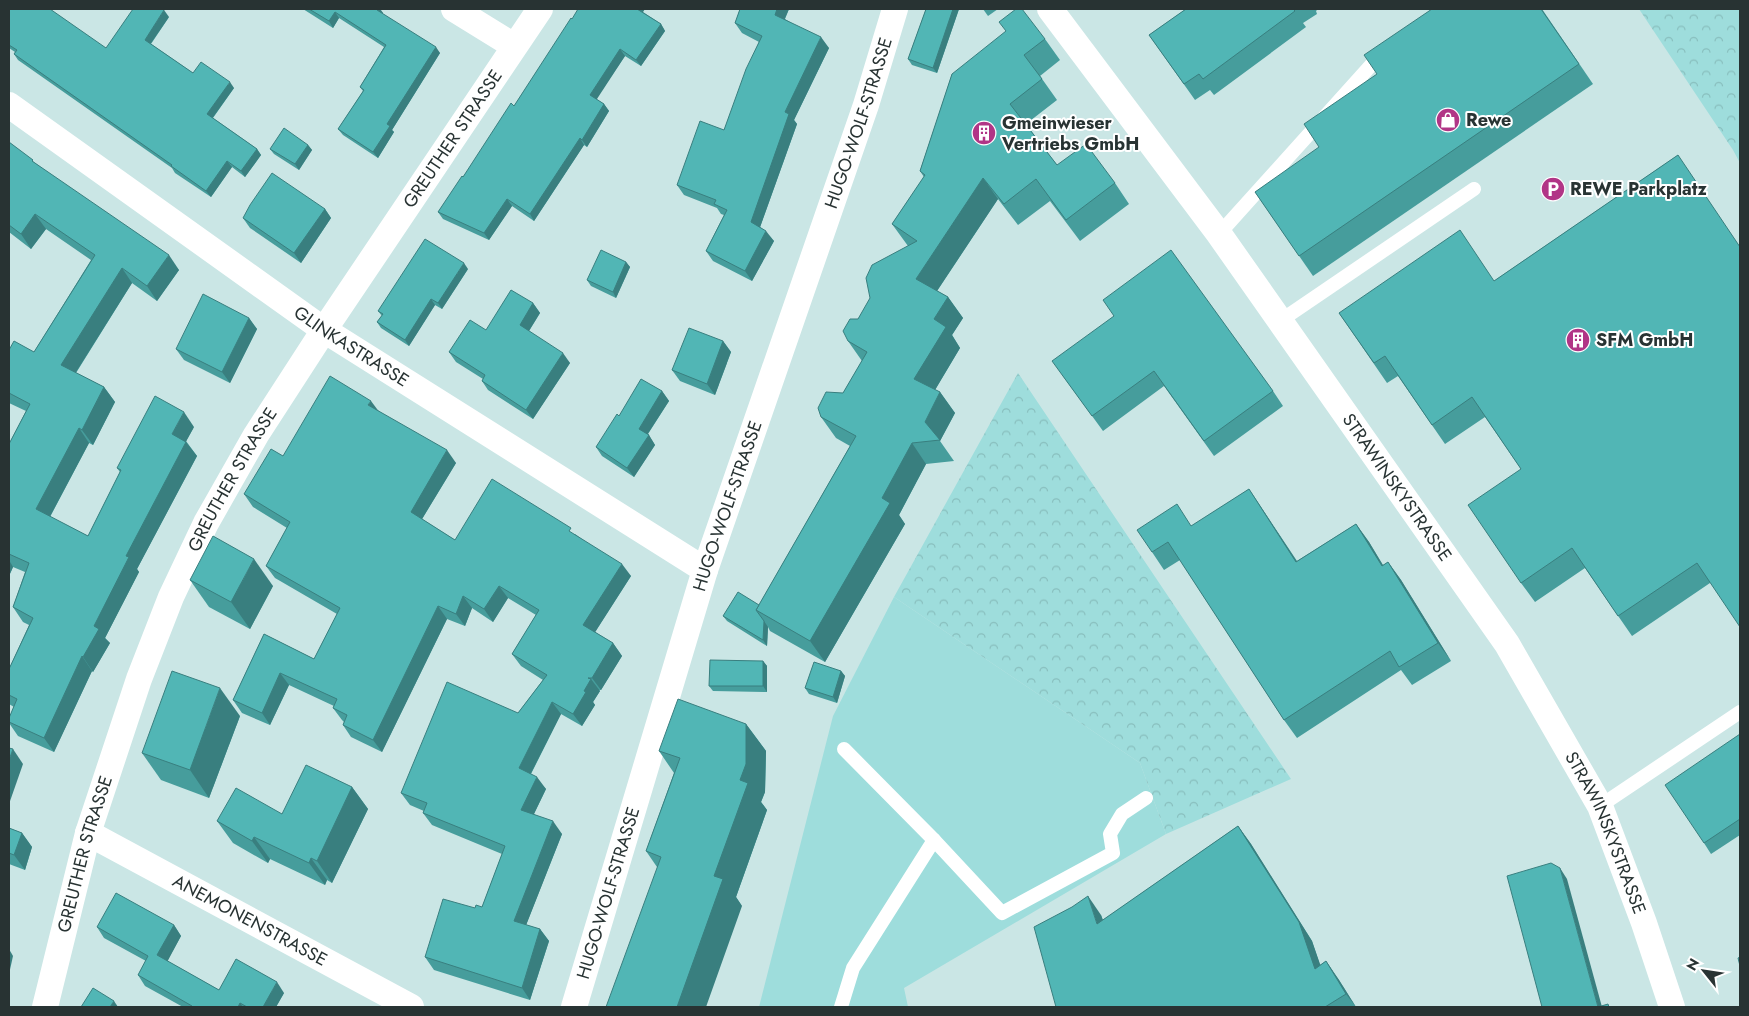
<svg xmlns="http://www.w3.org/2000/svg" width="1749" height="1016" font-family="Jost,sans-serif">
	<defs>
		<pattern id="forest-crowns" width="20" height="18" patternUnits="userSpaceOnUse" patternTransform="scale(1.25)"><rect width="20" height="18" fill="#9edddc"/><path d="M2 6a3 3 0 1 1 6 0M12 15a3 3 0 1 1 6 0" fill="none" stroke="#88bebd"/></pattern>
	</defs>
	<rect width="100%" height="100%" fill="#cae6e5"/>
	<!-- green -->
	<polygon fill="#9edddc" points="894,597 1140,763 1166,834 904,988 908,1007 759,1007 833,716"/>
	<!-- forest -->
	<g fill="url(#forest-crowns)">
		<polygon points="1639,9 1740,9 1740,163 1733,150"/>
		<polygon points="1018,373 1291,779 1166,834 1140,763 894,597"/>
	</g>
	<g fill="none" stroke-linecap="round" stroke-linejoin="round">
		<!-- service -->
		<g stroke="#fff" stroke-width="14">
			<polyline points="1219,234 1373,63"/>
			<polyline points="1280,321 1474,189"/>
			<polyline points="844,749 934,840"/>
			<polyline points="1600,806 1740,712"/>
			<polyline points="841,1007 853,968 934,840 1002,913 1113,853 1110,834 1122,814 1146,798"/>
		</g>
		<!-- minor -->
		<g stroke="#fff" stroke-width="26">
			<polyline points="454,9 514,46"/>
			<path id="s1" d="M 1050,9 L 1219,234 L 1507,644 L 1600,806 L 1644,923 L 1672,1007"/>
			<path id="s2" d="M 9,105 L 324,330 L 705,570"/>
			<path id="s3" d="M 88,833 L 411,1007"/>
			<path id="s4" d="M 45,1007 L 88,833 L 139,679 L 171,597 L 206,523 L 256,435 L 324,330 L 540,9"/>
			<path id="s5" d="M 574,1007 L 705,570 L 866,105 L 895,9"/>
		</g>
	</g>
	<!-- wall -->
	<g fill="#469d9c">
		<polygon points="9,9 106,48 169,17 151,44 193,73 234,88 213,118 257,149 261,155 245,177 232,167 211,197 175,173 172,168 18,60 14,54 15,52 9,48"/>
		<polygon points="303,9 380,9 383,13 383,14 440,53 392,130 394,132 378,158 343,135 338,129 363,91 360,87 384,47 339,18 333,28"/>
		<polygon points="740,9 789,9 785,19 829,48 794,120 797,124 760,227 774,241 752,281 713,261 706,251 724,215 721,214 717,208 684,195 677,185 724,130 759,42 742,33 735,23"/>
		<polygon points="926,9 959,9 937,73 912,65 908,59"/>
		<polygon points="983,9 998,9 988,16"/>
		<polygon points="1186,9 1318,9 1316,11 1317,14 1303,23 1306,27 1214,95 1210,90 1195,100 1149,35"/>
		<polygon points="1542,9 1593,84 1313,276 1255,192"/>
		<polygon points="643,12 661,24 665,31 641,66 625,56 596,99 604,104 609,111 587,147 584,145 534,221 512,206 489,240 443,219 438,212 514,106 572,19"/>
		<polygon points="1045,39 1060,60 1040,76 1057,100 1026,124 1057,165 1115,183 1129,204 1080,241 1050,201 1018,225 998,199 937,291 948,297 963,318 952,335 960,348 935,390 940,392 955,413 940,441 954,461 926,464 899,515 905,524 825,662 770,631 768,627 767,646 727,621 723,616 759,605 850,446 836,438 821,417 843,393 862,361 848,341 858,319 908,246 892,224 924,177 920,171 952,74"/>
		<polygon points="9,142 35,163 179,270 157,301 132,283 76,373 104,387 115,402 93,445 89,443 50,517 88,536 120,472 117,468 194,427 186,441 197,456 137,569 139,572 105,638 110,643 93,672 92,671 54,752 18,736 9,723 9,718 14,707 9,704 9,669 29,625 23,622 13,607 25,572 13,567 9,576 9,444 26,411 9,403 9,349 34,352 91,260 46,229 31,249 9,232"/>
		<polygon points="308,145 312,150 299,170 274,154 270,149"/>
		<polygon points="1678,155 1710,583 1632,636 1585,568 1535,602 1521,583 1521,469 1485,417 1445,444 1398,376 1387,383 1339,313 1494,281"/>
		<polygon points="325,209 331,218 301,263 250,228 243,218"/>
		<polygon points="626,262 630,267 616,298 591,286 587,280"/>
		<polygon points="468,269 442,309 435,305 409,346 381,328 377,322 382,316 378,311"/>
		<polygon points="533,303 540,313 529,331 570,363 533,419 488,390 482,381 483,379 456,362 449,352"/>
		<polygon points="1114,316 1273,391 1283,406 1214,456 1164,386 1103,431 1063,376"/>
		<polygon points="249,318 257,329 230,383 184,360 176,349"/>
		<polygon points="723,341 731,352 715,395 680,381 672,370"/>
		<polygon points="662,391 669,401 648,434 655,445 634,477 602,456 596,447 619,416"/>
		<polygon points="377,410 456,463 422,519 455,540 575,534 631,576 595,632 613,643 622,656 601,690 599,690 600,691 593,702 595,705 582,726 561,714 531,774 546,789 534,814 562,834 526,925 540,929 549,941 530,1000 434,970 425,957 475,908 482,907 502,854 432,825 423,813 424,811 410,805 401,793 518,713 543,680 521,666 512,654 536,615 508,598 493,622 472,608 465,626 447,619 382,752 351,737 343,725 344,722 342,720 333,708 334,706 289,685 270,725 242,713 233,700 264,634 314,659 337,614 275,578 266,566 287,528 253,507 244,494 283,456"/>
		<polygon points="1249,489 1297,561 1356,524 1369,542 1383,565 1388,562 1401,580 1451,661 1412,685 1401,670 1297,738 1284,720 1180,560 1164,570 1152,552"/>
		<polygon points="190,580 273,586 250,629 209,607"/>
		<polygon points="763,661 767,666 767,692 713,691 709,686"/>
		<polygon points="841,671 845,676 837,703 809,694 805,688"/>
		<polygon points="240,716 209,798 161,780 142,753"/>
		<polygon points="746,724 766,751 765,792 761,802 767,810 736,897 742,906 657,867 646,851 674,773 659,751"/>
		<polygon points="1740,734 1740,835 1711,854 1704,843"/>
		<polygon points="352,787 368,809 332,883 327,880 325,885 270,859 268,863 233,843 217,821 282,814"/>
		<polygon points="1238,826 1251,844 1312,941 1320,965 1326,961 1339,980 1356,1007 1056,1007 1101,915 1103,920"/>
		<polygon points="9,828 22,833 32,847 25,870 9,864"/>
		<polygon points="174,925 181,936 167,961 219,990 284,993 276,1007 183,1007 145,986 138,975 146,961 104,938 97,927"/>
	</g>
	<!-- shaded-wall -->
	<g fill="#397f7f">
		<polygon points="377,9 380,9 383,13 381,17 377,10"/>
		<polygon points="637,9 645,9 641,15"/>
		<polygon points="777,9 789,9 782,25 775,15"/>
		<polygon points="953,9 959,9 937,73 933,68"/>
		<polygon points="164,10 169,17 149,46 145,40"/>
		<polygon points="335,12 339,18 333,28 329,21"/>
		<polygon points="661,24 665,31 641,66 636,60"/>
		<polygon points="821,37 829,48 794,120 797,124 758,233 751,222 785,112"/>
		<polygon points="436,47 440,53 392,130 394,132 378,158 373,152 387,124"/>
		<polygon points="620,49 625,56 595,102 590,95"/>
		<polygon points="230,82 234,88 211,120 207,114"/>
		<polygon points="604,104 609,111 587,147 582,140"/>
		<polygon points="580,138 584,145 534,221 530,214"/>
		<polygon points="308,145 312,150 299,170 295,164"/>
		<polygon points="257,149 261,155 245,177 241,171"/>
		<polygon points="227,161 232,167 211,197 206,191"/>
		<polygon points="983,178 998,199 931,300 916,279"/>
		<polygon points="507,199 512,206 489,240 484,233"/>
		<polygon points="325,209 331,218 301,263 294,253"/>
		<polygon points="35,214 46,229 31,249 21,234"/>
		<polygon points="766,231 774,241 752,281 745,271"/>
		<polygon points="169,255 179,270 157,301 147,286"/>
		<polygon points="626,262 630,267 616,298 613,292"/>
		<polygon points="464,263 468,269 442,309 438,303"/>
		<polygon points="122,268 132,283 71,380 61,365"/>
		<polygon points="948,297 963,318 952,335 960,348 929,400 914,379 934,319"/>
		<polygon points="431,299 435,305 409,346 405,340"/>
		<polygon points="533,303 540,313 527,334 520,325"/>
		<polygon points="249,318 257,329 230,383 222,372"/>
		<polygon points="723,341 731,352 715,395 707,384"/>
		<polygon points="563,353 570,363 533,419 526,410"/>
		<polygon points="104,387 115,402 93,445 82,430"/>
		<polygon points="662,391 669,401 645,438 639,429"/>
		<polygon points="940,392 955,413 940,441 925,422"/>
		<polygon points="371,401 380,413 368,405"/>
		<polygon points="184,412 194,427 182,449 172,434"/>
		<polygon points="79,428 89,443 46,524 36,509"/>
		<polygon points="649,435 655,445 634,477 627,468"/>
		<polygon points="186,442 197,456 137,569 139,572 105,638 110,643 93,672 83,657 94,626 126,556"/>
		<polygon points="912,443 926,464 899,515 905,524 825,662 810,641 882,498"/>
		<polygon points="447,450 456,463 419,524 411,512"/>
		<polygon points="1249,489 1261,507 1309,580 1296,562"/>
		<polygon points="1356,524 1369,542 1394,584 1382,566"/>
		<polygon points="254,559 273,586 250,629 231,602"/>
		<polygon points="9,560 13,567 9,576"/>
		<polygon points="1388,562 1401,580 1451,661 1438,643"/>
		<polygon points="622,564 631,576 592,637 583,625"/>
		<polygon points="499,586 508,598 493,622 484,609"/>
		<polygon points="463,596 472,608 465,626 456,614"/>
		<polygon points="438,606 447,619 382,752 373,740"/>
		<polygon points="764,621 768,627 767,646 763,640"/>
		<polygon points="613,643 622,656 601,690 592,678"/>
		<polygon points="82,656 92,671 54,752 44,738"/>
		<polygon points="763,661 767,666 767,692 763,686"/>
		<polygon points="841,671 845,676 837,703 833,697"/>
		<polygon points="280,673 289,685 270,725 262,713"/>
		<polygon points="591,679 600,691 593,702 595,705 582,726 573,714 584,691"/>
		<polygon points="220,688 240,716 209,798 190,770"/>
		<polygon points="552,702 561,714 527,781 519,768"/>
		<polygon points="746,724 766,751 765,792 761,802 767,810 736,897 742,906 706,1007 677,1007 714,876 740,780"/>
		<polygon points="13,749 23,764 9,804 9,760"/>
		<polygon points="537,777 546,789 530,822 521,810"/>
		<polygon points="352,787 368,809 332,883 317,861"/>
		<polygon points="553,821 562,834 523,933 514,921"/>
		<polygon points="1238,826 1251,844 1312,941 1328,987 1315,969"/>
		<polygon points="22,833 32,847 25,870 14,855"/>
		<polygon points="254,837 270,859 268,863 252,841"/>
		<polygon points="311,858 327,880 325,885 309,863"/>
		<polygon points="1560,868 1567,879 1602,1007 1598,1007"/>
		<polygon points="1088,896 1101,915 1110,942 1097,924"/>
		<polygon points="174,925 181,936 165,966 157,955"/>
		<polygon points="540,929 549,941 530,1000 522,988"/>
		<polygon points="9,949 13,956 9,974"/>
		<polygon points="1326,961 1339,980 1356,1007 1346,994"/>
		<polygon points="277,982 284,993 276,1007 263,1007"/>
		<polygon points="114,1001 118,1007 110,1007"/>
		<polygon points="240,1003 243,1007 238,1007"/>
	</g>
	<!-- building -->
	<g fill="#51b6b5" stroke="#397f7f">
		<polygon points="9,9 50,9 106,48 133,9 162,9 164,10 145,40 193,73 201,62 230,82 207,114 257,149 241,171 227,161 206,191 171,166 172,165 14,54 17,50 9,45"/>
		<polygon points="309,9 377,9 377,10 436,47 387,124 390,126 373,152 338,129 364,90 360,87 386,45 335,12 329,21"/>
		<polygon points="578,9 637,9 661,24 636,60 620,49 590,95 604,104 582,140 580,138 530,214 507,199 484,233 438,212 462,176 463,177 511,103 514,106 571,18 572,19"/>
		<polygon points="740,9 777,9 775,15 821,37 785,112 789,114 751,222 766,231 745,271 706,251 727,210 714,204 716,200 677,185 700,121 724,130 746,69 762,36 735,23"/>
		<polygon points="926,9 953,9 933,68 908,59"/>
		<polygon points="1016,9 1022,9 1045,39 1024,55 1042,79 1010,104 1057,165 1086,144 1115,183 1066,220 1036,179 1004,204 983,178 916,279 948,297 934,319 946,327 914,379 940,392 925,422 940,440 912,443 882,498 890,503 810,641 756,610 856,436 821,417 818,408 826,392 843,393 867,352 848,341 843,331 850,319 858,319 870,298 866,278 872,265 917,241 892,224 925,175 920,171 952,74 1006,31 999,22"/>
		<polygon points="1186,9 1293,9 1295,11 1203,79 1199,74 1184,84 1149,35"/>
		<polygon points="1432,9 1541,9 1579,64 1299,256 1255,192 1319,147 1304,124 1377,74 1364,55"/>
		<polygon points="284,128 308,145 295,164 270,149"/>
		<polygon points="9,142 33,160 32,161 169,255 147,286 122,268 61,365 104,387 82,430 79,428 36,509 88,536 121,470 117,468 155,396 184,412 172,434 186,442 126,556 129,557 94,626 99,629 83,657 82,656 44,738 9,722 9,718 17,699 9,695 9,669 33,618 13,607 29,563 9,554 9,444 30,404 9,393 9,349 9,350 14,341 34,352 95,255 35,214 21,234 9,225"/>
		<polygon points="1678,155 1740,247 1740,627 1697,563 1618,616 1572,548 1521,583 1468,505 1521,469 1472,397 1432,425 1385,356 1374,363 1339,313 1460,230 1494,281"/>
		<polygon points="272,173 325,209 294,253 243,218 250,205"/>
		<polygon points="425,239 464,263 438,303 431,299 405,340 377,322 383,314 378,311"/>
		<polygon points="601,250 626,262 613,292 587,280"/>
		<polygon points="1171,250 1273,391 1204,441 1154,371 1092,416 1052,361 1114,316 1103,300"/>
		<polygon points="511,290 533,303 520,325 563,353 526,410 482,381 485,375 449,352 470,320 486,330"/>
		<polygon points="203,294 249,318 222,372 176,349"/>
		<polygon points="689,328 723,341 707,384 672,370"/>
		<polygon points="330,376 371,401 368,405 447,450 411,512 455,540 492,479 571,528 569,531 622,564 583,625 613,643 592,678 588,678 591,679 584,691 586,692 573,714 552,702 519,768 537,777 521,810 553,821 514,921 540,929 522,988 425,957 443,899 475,908 476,905 482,907 505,846 423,813 427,803 401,793 447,682 518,713 547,675 512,654 539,610 499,586 484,609 463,596 456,614 438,606 373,740 343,725 347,715 333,708 337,699 280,673 262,713 233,700 264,634 314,659 340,608 266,566 290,522 244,494 271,449 283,456"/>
		<polygon points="641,379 662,391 639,429 649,435 627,468 596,447 617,414 619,416"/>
		<polygon points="1249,489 1296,562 1356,524 1382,566 1388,562 1438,643 1399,667 1390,651 1284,720 1168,542 1152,552 1137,530 1177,504 1191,526"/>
		<polygon points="213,536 254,559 231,602 190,580"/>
		<polygon points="738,592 759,605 756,610 764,621 763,640 723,616"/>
		<polygon points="710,660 763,661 763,686 709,686"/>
		<polygon points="814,662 841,671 833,697 805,688"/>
		<polygon points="172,671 220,688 190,770 142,753"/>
		<polygon points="678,699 746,724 746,764 740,780 748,783 714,876 723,879 677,1007 606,1007 661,857 646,851 680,758 659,751"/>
		<polygon points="1740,734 1740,819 1704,843 1665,785"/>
		<polygon points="9,748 13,749 9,760"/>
		<polygon points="306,765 352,787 317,861 311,858 309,863 254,837 252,841 217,821 236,788 282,814"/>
		<polygon points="1238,826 1299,922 1315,969 1326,961 1346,994 1325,1007 1056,1007 1034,927 1072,907 1088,896 1097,924"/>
		<polygon points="9,828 22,833 14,855 9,853"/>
		<polygon points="1551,863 1560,868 1598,1007 1608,1004 1609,1007 1542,1007 1507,876"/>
		<polygon points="116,893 174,925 157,955 219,990 236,959 277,982 263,1007 247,1007 240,1003 238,1007 191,1007 192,1006 138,975 148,956 97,927"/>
		<polygon points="1740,957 1740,966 1738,958"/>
		<polygon points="93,988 114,1001 110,1007 81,1007"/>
	</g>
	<!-- icons -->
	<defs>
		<g id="shop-disc" transform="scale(1.25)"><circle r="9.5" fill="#b13586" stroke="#fff"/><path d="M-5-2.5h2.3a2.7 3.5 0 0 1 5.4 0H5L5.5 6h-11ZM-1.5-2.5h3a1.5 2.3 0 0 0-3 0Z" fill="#fff"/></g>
		<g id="building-disc" transform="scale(1.25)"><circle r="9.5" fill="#b13586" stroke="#fff"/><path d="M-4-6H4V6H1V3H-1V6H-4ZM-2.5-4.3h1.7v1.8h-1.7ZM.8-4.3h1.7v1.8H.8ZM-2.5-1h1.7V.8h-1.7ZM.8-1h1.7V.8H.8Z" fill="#fff"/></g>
		<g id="parking-disc" transform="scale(1.25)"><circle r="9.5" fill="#b13586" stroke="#fff"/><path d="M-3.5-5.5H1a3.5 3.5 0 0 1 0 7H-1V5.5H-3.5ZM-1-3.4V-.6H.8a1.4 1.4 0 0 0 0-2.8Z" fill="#fff"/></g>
	</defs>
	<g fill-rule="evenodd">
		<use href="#shop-disc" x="1448" y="120"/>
		<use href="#building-disc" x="984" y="133"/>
		<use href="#parking-disc" x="1553" y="189"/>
		<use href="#building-disc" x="1578" y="340"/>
	</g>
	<g text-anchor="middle" stroke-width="4" stroke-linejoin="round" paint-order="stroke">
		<!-- poi labels -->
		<g font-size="18" font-weight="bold" fill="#283333" stroke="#fff" text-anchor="start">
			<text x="1466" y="126">Rewe</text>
			<text x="1002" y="129">Gmeinwieser<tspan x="1002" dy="21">Vertriebs GmbH</tspan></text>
			<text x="1570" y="195">REWE Parkplatz</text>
			<text x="1596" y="346">SFM GmbH</text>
		</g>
		<!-- street labels -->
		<g font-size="18" fill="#283333" stroke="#fff">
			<text dy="6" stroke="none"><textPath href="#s5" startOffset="929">HUGO-WOLF-STRASSE</textPath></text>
			<text dy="6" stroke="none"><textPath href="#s4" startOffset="968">GREUTHER STRASSE</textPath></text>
			<text dy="6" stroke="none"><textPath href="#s2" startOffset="419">GLINKASTRASSE</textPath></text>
			<text dy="6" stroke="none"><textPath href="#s4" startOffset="562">GREUTHER STRASSE</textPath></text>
			<text dy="6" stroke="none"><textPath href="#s1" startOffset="591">STRAWINSKYSTRASSE</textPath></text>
			<text dy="6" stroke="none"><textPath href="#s5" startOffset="524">HUGO-WOLF-STRASSE</textPath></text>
			<text dy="6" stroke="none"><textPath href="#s1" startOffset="996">STRAWINSKYSTRASSE</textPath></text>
			<text dy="6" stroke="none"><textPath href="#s4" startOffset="158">GREUTHER STRASSE</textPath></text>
			<text dy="6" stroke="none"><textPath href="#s5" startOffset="119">HUGO-WOLF-STRASSE</textPath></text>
			<text dy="6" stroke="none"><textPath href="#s3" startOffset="184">ANEMONENSTRASSE</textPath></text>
		</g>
	</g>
	<!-- border -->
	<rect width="1749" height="1016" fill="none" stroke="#283333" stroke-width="20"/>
	<!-- north arrow -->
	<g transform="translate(1704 971) rotate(300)" stroke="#ffffff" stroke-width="4" paint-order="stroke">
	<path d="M0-4L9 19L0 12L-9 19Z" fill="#283333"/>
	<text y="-8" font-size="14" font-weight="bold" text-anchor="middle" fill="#283333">N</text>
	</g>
</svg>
